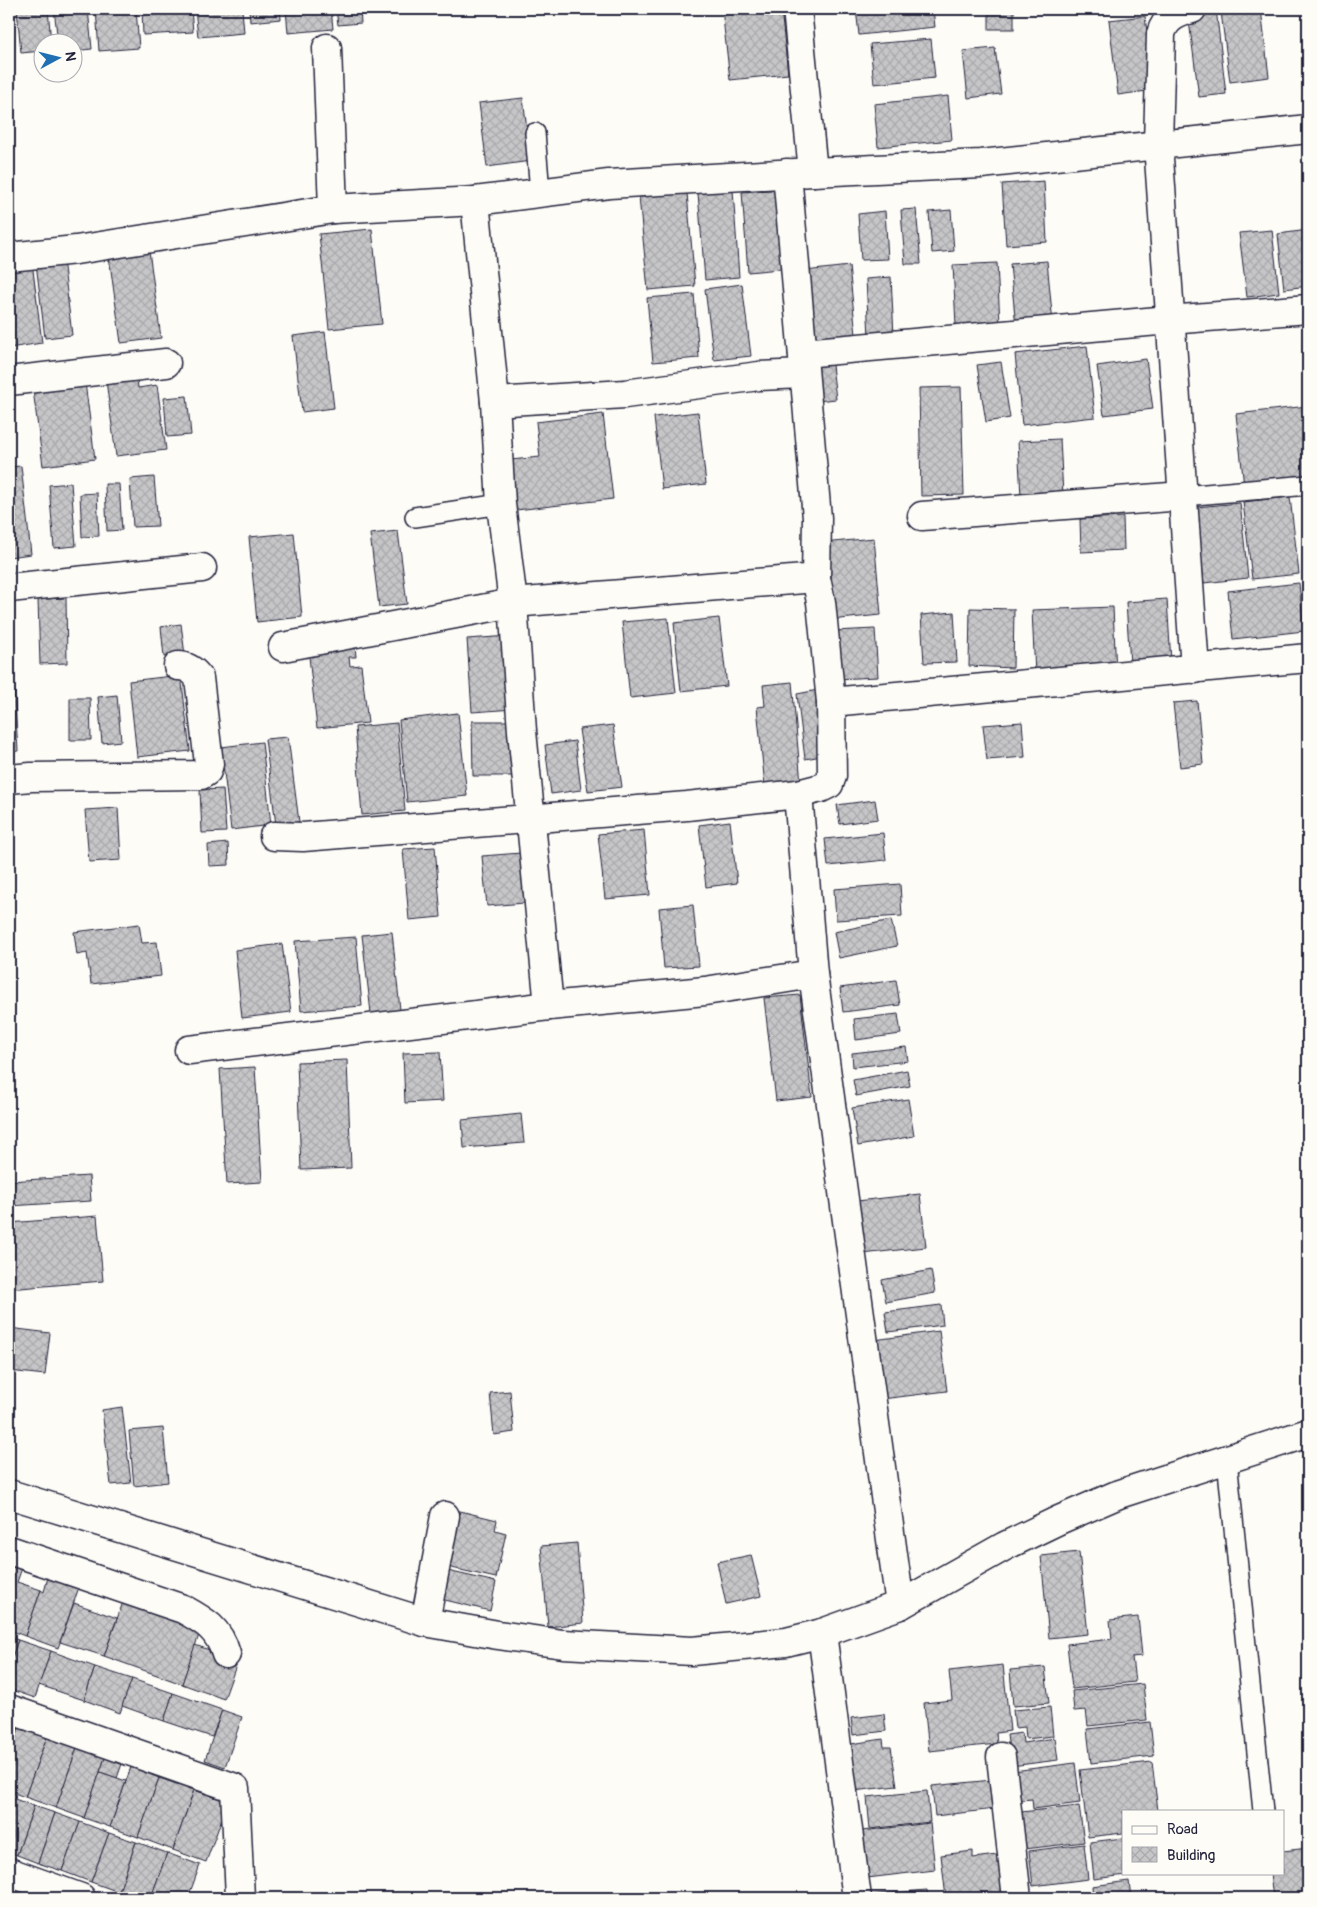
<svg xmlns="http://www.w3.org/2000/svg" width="1317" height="1907" font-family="Pangolin,sans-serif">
	<defs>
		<pattern id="building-cross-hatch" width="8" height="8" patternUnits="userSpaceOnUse" patternTransform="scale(1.25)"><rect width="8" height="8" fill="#c6c6c8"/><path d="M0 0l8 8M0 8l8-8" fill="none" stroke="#aaaaad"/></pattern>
	</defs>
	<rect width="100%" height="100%" fill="#fdfcf7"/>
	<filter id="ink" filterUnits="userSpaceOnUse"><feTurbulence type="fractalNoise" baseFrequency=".02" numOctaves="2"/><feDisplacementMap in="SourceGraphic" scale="10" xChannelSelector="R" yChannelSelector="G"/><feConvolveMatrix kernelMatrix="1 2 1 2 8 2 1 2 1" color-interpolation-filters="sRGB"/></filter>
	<g filter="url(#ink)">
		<!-- building -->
		<g fill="url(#building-cross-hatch)" stroke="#22223b">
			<polygon points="17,9 48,9 51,42 42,42 42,51 21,53"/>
			<polygon points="54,9 88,9 92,49 72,51 72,42 58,42"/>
			<polygon points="96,9 136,9 139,48 99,51"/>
			<polygon points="142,9 191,9 193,32 143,35"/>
			<polygon points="195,9 242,9 244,33 198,37"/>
			<polygon points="249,9 280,9 281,19 250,22"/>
			<polygon points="286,9 331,9 333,29 288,33"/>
			<polygon points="336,9 360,9 361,23 338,25"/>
			<polygon points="722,9 781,9 788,74 730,80"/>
			<polygon points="856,9 933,9 935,27 859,35"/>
			<rect x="989" y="9" width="25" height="20"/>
			<polygon points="1216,9 1226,94 1199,97 1188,13"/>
			<polygon points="1244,9 1261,9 1269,77 1230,82 1221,12"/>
			<polygon points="1145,16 1154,90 1118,95 1109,20"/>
			<polygon points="931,39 935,78 874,84 870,44"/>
			<polygon points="995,48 1001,94 968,98 963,51"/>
			<polygon points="948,96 952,140 878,147 874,104"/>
			<polygon points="523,98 531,161 487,167 479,103"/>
			<polygon points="1044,181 1047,242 1006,245 1002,184"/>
			<polygon points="784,189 791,268 748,272 742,192"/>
			<polygon points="733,190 739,277 705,280 698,193"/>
			<polygon points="687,193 695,286 648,290 639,197"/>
			<polygon points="916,209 921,264 905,264 901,210"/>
			<polygon points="951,210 954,251 932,253 929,212"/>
			<polygon points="885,211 888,259 861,260 858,214"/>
			<polygon points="372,229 382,324 329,329 319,234"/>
			<polygon points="1272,230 1279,293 1247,297 1239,233"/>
			<polygon points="1308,230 1308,286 1284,289 1278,234"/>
			<polygon points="149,251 161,338 121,343 109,256"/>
			<polygon points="63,259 72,335 45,338 36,263"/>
			<polygon points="1047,261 1053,324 1016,327 1010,264"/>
			<polygon points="32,262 42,343 9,348 9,265"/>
			<polygon points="997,263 1000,324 956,326 953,265"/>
			<polygon points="849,266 856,335 812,339 805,271"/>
			<polygon points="891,277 894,336 869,337 866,279"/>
			<polygon points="742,284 751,356 714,360 705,289"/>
			<polygon points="694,294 699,358 653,362 647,298"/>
			<polygon points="325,332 334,408 302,412 293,336"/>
			<polygon points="1087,346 1095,417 1022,425 1015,354"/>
			<polygon points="831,357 836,399 817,401 812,358"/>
			<polygon points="1146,359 1153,409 1104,415 1097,366"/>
			<polygon points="1001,362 1010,418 986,422 977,365"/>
			<polygon points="136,369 138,388 157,385 166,450 116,456 105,373"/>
			<polygon points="84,375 95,459 43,466 32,382"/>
			<polygon points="961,387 964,495 921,496 919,388"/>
			<polygon points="187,396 191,435 167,437 164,398"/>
			<polygon points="1308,406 1308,479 1244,486 1236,414"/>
			<polygon points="698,412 706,484 662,489 654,417"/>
			<polygon points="603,414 613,499 516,510 511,460 540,457 536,422"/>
			<polygon points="1060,439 1063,495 1021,497 1018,441"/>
			<polygon points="21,466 31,554 9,557 9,467"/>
			<polygon points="154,477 158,526 133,527 130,479"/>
			<polygon points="71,483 76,546 54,548 49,485"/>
			<polygon points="105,484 119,484 122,530 107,531"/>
			<polygon points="97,493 99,536 82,537 80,494"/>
			<polygon points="1290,497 1299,574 1252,579 1243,502"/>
			<polygon points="1240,503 1248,578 1204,583 1196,507"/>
			<polygon points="1123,517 1124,550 1081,552 1080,519"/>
			<polygon points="398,531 407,604 379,607 370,534"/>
			<polygon points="294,533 302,617 257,622 249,537"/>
			<polygon points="874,538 881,615 830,620 823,543"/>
			<polygon points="1299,583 1304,631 1233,639 1228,591"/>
			<polygon points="66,598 67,663 40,664 38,599"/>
			<polygon points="1167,599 1171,662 1130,664 1126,602"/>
			<polygon points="1113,607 1116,672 1035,675 1032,610"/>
			<polygon points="970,608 1014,609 1013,668 969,666"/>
			<polygon points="954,612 957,662 924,663 921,615"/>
			<polygon points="668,618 676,693 630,698 622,622"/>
			<polygon points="719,618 727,686 681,691 674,623"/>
			<polygon points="181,624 185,655 164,657 161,627"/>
			<polygon points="875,629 878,677 836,679 834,631"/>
			<polygon points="354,636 356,657 349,657 350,666 361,665 368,723 317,728 308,648"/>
			<polygon points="510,636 514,709 472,712 467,639"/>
			<polygon points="181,675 190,751 137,757 129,681"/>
			<polygon points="792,682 801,783 765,786 757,707 765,706 763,685"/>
			<polygon points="9,686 14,686 18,751 9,752"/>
			<polygon points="818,690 827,755 805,759 797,694"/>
			<polygon points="117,695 121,741 102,743 98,697"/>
			<polygon points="70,698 90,698 91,740 70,740"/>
			<polygon points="1197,701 1203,764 1180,767 1173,703"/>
			<polygon points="458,713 467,796 407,802 399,720"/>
			<polygon points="472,721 512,721 512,776 473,776"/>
			<polygon points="1022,722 1025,757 987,760 983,725"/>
			<polygon points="397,723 405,811 362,815 355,727"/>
			<polygon points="613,725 622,787 588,791 579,729"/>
			<polygon points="288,737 299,822 276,825 265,739"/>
			<polygon points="575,741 581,790 551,794 545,745"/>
			<polygon points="262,742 271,825 231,830 221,747"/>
			<polygon points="223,789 226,832 202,833 200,790"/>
			<polygon points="875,800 878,819 840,824 837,805"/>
			<polygon points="118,808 121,860 89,862 85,810"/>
			<polygon points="730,821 737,883 706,887 699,825"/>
			<polygon points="644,830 650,895 605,899 598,834"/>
			<polygon points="883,833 886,860 828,866 825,839"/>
			<polygon points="228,843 229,865 209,866 208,845"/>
			<polygon points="435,847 441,917 409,920 403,849"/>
			<polygon points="521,853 525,903 487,906 482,856"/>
			<polygon points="900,884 902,916 836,920 834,889"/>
			<polygon points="693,905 699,966 664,968 659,908"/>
			<polygon points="891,920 897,946 839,958 834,932"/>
			<polygon points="139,924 142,943 157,942 161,976 91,984 87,953 77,955 74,932"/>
			<polygon points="392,932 400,1010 371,1013 362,935"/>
			<polygon points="356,937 362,1006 301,1011 295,941"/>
			<polygon points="282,944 291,1012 242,1018 235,950"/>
			<polygon points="896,980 900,1005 843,1012 840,988"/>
			<polygon points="800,995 812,1097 776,1101 764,998"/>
			<polygon points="898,1014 901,1034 856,1040 854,1019"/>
			<polygon points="906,1047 908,1061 853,1067 852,1053"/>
			<polygon points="440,1052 443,1101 405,1103 403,1053"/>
			<polygon points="347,1060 351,1168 301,1170 297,1062"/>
			<polygon points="255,1067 262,1182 227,1184 220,1069"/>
			<polygon points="907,1070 910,1086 856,1096 853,1080"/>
			<polygon points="908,1099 914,1136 858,1146 852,1108"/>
			<polygon points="521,1114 524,1143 464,1148 462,1120"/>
			<polygon points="89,1176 91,1201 9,1206 9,1181"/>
			<polygon points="920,1194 926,1247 862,1254 857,1201"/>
			<polygon points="97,1216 103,1281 9,1289 9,1223"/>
			<polygon points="931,1270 935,1293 886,1302 882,1280"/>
			<polygon points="941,1305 943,1325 888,1332 885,1312"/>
			<polygon points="9,1328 50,1333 45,1375 9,1371"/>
			<polygon points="939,1331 947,1391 882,1399 874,1340"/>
			<polygon points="510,1391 514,1432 494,1435 490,1393"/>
			<polygon points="122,1407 131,1483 111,1485 102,1410"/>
			<polygon points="163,1428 168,1482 134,1486 129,1431"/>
			<polygon points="456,1510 497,1520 495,1530 506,1533 496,1578 443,1566"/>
			<polygon points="577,1543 583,1623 548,1627 541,1546"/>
			<polygon points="1079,1552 1088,1634 1049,1638 1041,1556"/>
			<polygon points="751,1555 761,1596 726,1604 717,1562"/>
			<polygon points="9,1563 22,1568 17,1582 41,1590 25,1636 9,1630"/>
			<polygon points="443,1570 496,1582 490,1611 437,1598"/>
			<polygon points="48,1577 79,1587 58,1648 25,1636 41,1590 44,1592"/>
			<polygon points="123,1602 201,1629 182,1684 104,1656"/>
			<polygon points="74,1603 117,1618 104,1656 60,1642"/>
			<polygon points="1138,1617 1142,1656 1132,1657 1135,1682 1072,1689 1067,1644 1112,1639 1110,1620"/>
			<polygon points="9,1637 18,1640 9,1666"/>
			<polygon points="18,1640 51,1651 35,1698 9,1689 9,1666"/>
			<polygon points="195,1645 238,1660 224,1699 182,1684"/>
			<polygon points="51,1651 95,1667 84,1700 39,1685"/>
			<polygon points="1003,1665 1010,1731 996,1733 997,1744 929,1751 924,1703 952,1700 949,1671"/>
			<polygon points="95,1667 132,1679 120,1713 84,1700"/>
			<polygon points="1045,1667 1049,1703 1013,1706 1010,1670"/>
			<polygon points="132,1679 173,1693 164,1721 122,1706"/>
			<polygon points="1143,1684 1147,1720 1088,1726 1086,1710 1074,1711 1072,1691"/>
			<polygon points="173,1693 222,1710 212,1737 164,1721"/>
			<polygon points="1050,1707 1053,1736 1026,1739 1025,1727 1015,1728 1013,1710"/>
			<polygon points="222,1710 242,1717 225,1767 205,1760"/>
			<polygon points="884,1714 886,1731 853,1735 851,1718"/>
			<polygon points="9,1720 20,1724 9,1758"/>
			<polygon points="1150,1722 1154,1756 1091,1763 1087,1729"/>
			<polygon points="20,1724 48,1734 25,1797 9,1791 9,1758"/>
			<polygon points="1022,1733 1023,1743 1055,1738 1058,1760 1011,1766 1007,1735"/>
			<polygon points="48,1734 78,1745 56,1808 25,1797"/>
			<polygon points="883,1739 884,1747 891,1747 897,1786 853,1791 848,1752 852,1752 851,1744"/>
			<polygon points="78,1745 106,1755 84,1818 56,1808"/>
			<polygon points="107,1752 124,1758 117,1778 100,1772"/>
			<polygon points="1152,1762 1158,1811 1123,1811 1123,1833 1088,1837 1080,1770"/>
			<polygon points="1075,1763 1080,1803 1033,1809 1032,1799 1010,1801 1006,1772"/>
			<polygon points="131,1767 159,1778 138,1837 110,1827"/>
			<polygon points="100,1772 126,1781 110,1827 84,1818"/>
			<polygon points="159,1778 194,1790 173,1850 138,1837"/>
			<polygon points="992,1780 995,1809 935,1816 932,1786"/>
			<polygon points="194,1790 228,1802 206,1862 173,1850"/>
			<polygon points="927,1791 930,1822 870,1829 867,1797"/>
			<polygon points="12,1798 34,1806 17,1855 9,1852 9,1808"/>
			<polygon points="34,1806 55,1813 38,1863 17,1855"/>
			<polygon points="1079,1806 1084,1842 1025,1849 1021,1812"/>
			<polygon points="55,1813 80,1822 62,1871 38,1863"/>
			<polygon points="80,1822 109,1833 91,1882 62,1871"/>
			<polygon points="930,1823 935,1870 867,1878 862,1831"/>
			<polygon points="109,1833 136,1842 119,1892 91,1882"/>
			<polygon points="1123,1838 1123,1873 1142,1873 1094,1879 1090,1842"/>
			<polygon points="136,1842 167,1853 151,1898 138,1898 119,1892"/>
			<polygon points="1084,1844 1088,1879 1033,1886 1029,1851"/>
			<polygon points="1308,1848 1308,1897 1273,1898 1270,1873 1283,1873 1283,1851"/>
			<polygon points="973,1851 973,1858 1005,1854 1010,1895 981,1898 946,1898 941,1855"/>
			<polygon points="167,1853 200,1865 188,1898 171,1898 153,1892"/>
			<polygon points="1129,1881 1131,1898 1093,1898 1092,1886"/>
			<polygon points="20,1889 46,1898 17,1898"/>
			<polygon points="927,1890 928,1898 868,1898 868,1895"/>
		</g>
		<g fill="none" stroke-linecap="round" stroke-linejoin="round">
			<!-- service casing -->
			<g stroke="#22223b" stroke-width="22">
				<g id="service">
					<polyline points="535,133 540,192"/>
					<polyline points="1183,496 1308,485"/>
					<polyline points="415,517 501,504"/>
					<polyline points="1227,1460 1263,1811"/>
				</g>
			</g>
			<!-- minor casing -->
			<g stroke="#22223b" stroke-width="31">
				<g id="minor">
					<polyline points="797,9 813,172"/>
					<path d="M 1192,9 C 1177,13 1165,18 1161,34 L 1158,144 L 1195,669"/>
					<polyline points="327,48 333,209"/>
					<polyline points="475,201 495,402 501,504 513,603 522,731 549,1006"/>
					<polyline points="9,257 76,250 333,209 475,201 609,184 813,172 981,164 1308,129"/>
					<polyline points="803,353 1169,320 1308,309"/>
					<polyline points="9,381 166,363"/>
					<polyline points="495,402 625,394 759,376 803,374"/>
					<polyline points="922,516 1183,496"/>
					<polyline points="816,578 821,602 831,702"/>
					<polyline points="9,588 202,568"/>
					<polyline points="283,647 513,603 816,578 817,518 787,173"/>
					<path d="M 9,779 L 31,777 L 201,775 L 207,771 L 209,764 L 199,678 C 193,670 187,666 178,666"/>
					<polyline points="798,794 813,974 900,1605"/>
					<polyline points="274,836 303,837 687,806 798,794 821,788 829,784 832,776 831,702 1308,658"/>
					<polyline points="189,1050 549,1006 705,991 813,974"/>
					<polyline points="9,1494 425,1622 498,1635 563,1644 692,1651 786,1642 822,1633 900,1605 1005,1546 1059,1520 1119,1494 1308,1433"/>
					<path d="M 9,1550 L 183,1609 C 205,1621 219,1629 226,1654"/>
					<polyline points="425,1622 445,1516"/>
					<polyline points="822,1633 857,1898"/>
					<polyline points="9,1709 235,1788 240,1898"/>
					<polyline points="1001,1757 1017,1898"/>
					<polyline points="9,1872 81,1898"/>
				</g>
			</g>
			<!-- service -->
			<use href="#service" stroke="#fdfcf7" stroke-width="19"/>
			<!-- minor -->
			<use href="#minor" stroke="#fdfcf7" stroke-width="28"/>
		</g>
	</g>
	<!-- margin -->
	<rect width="1317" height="1907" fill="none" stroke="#fdfcf7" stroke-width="30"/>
	<rect x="15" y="15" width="1287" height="1877" fill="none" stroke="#22223b" stroke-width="2" filter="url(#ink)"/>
	<!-- legend -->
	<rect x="1122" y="1810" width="162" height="65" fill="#fdfcf7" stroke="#a5a5ac"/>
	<rect x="1132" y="1826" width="25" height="8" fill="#fdfcf7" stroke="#a5a5ac"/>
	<text x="1167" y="1834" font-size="15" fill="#22223b">Road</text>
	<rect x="1132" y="1847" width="25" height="15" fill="url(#building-cross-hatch)" stroke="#a5a5ac"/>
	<text x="1167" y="1860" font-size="15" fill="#22223b">Building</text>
	<!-- north arrow -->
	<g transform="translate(58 58) rotate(83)"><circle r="24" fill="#fdfcf7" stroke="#a5a5ac"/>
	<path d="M0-4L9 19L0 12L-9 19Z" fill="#1f6fb2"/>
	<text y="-8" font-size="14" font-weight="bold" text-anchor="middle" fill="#22223b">N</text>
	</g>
</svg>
